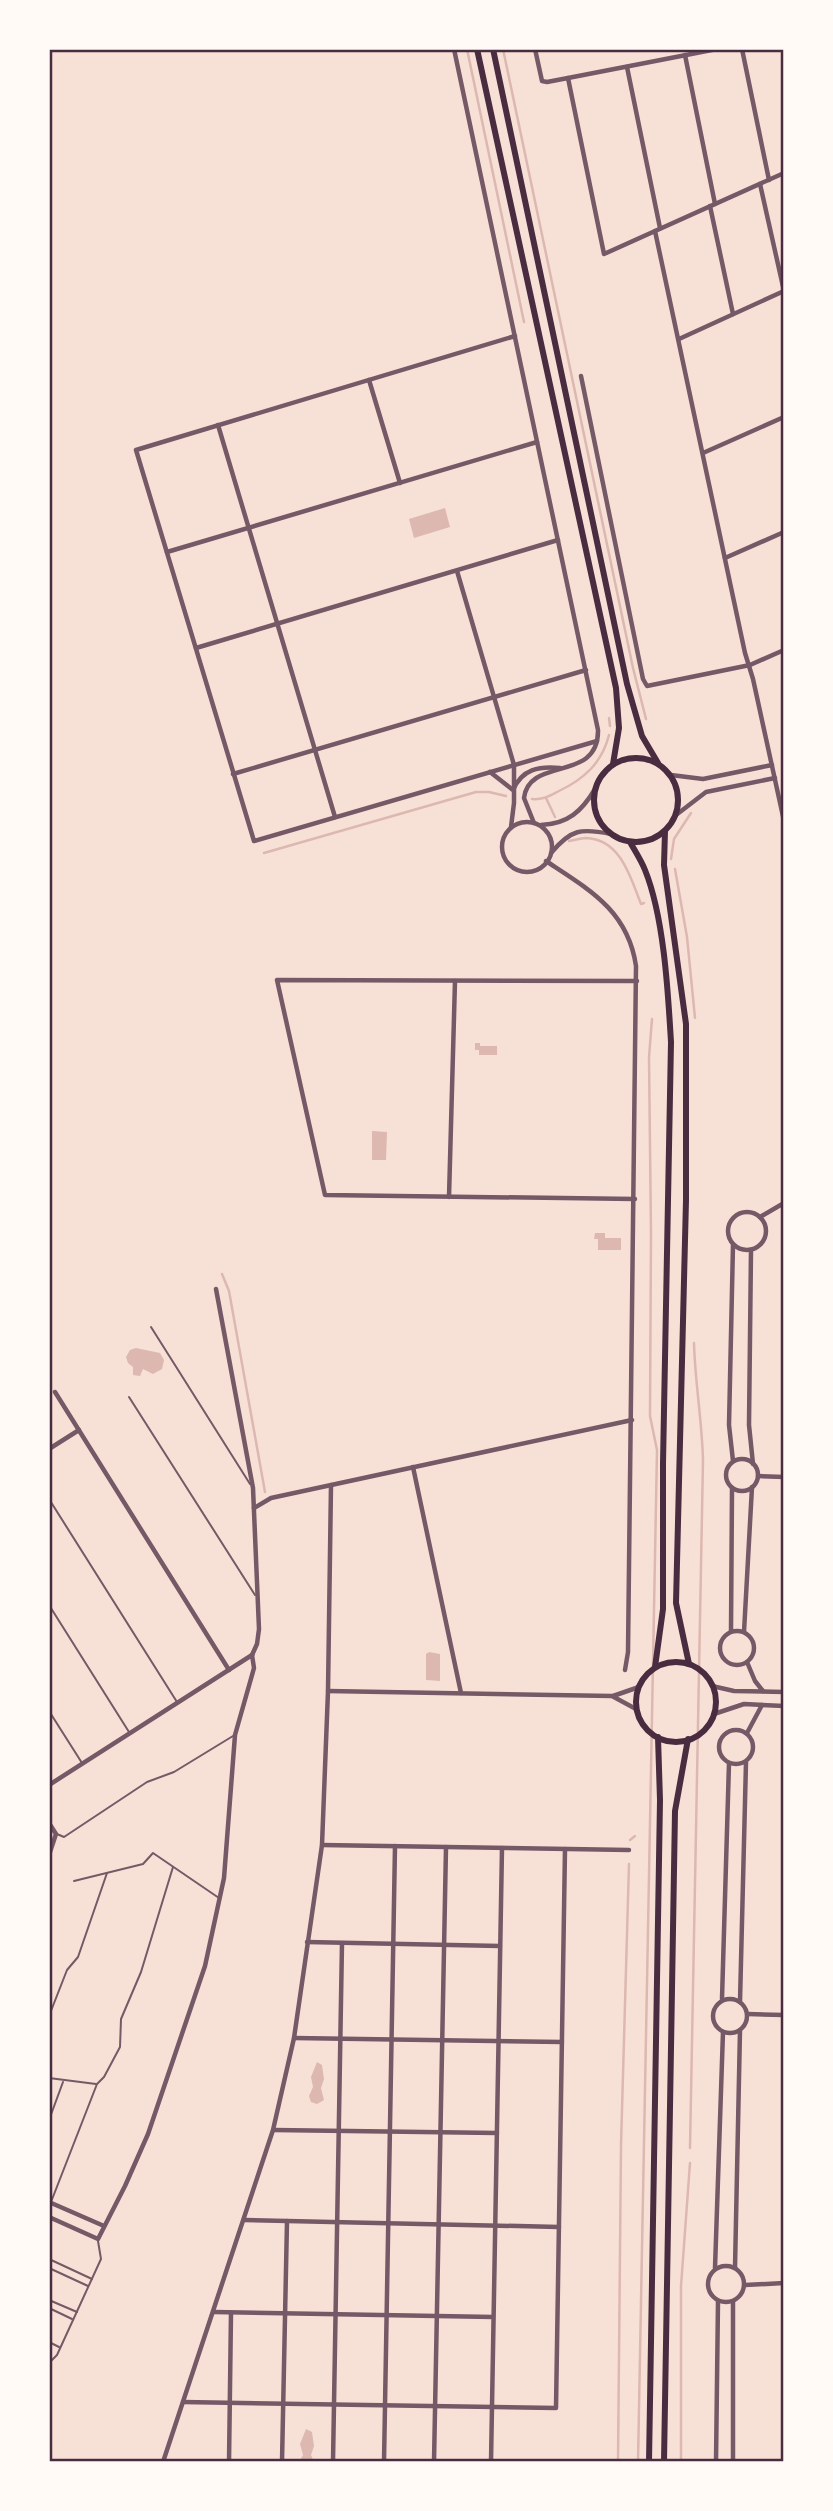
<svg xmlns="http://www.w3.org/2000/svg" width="833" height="2511" font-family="'Source Sans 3',sans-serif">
	<rect width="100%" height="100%" fill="#f7e1d7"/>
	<!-- water -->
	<g fill="#dcb8b0">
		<polygon points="445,508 450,527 414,538 409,519"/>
		<polygon points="475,1043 480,1043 480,1046 497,1046 497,1055 479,1055 479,1050 475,1050"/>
		<polygon points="372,1131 387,1132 386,1160 372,1160"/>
		<polygon points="595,1233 605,1233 605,1238 621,1238 621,1250 598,1250 598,1239 594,1239"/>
		<polygon points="136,1348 160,1353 164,1360 162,1369 153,1374 143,1369 140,1376 133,1375 133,1367 128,1363 126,1357 130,1350"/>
		<polygon points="429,1652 440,1654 440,1681 426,1680 426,1654"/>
		<polygon points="317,2062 322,2065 324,2079 321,2088 324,2100 317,2104 311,2102 309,2096 313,2087 311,2077"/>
		<polygon points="306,2429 312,2432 314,2446 311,2455 314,2462 299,2462 303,2455 300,2444"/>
	</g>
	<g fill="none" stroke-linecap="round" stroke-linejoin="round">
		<!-- stream -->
		<g stroke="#dcb8b0" stroke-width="2.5">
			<polyline points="467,49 524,322"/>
			<polyline points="503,49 633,668 646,719"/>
			<polyline points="609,718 610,726"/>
			<polyline points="546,798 555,817"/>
			<path d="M 532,799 C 543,800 549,796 559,791 C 584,779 602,763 609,735"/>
			<path d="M 569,841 C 575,840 581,838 586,838 C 621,839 631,879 641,904 L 644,903"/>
			<polyline points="264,853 476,792 489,792 506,796"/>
			<polyline points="671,859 674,839 691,813"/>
			<polyline points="675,869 687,937 695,1018"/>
			<polyline points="222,1274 229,1291 265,1492"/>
			<polyline points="630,1840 635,1836"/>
			<path d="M 690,2148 L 703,1460 C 702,1421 695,1382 694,1343"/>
			<polyline points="618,2462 621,2145 629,1864"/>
			<polyline points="638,2462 657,1450 650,1416 651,1234 649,1057 652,1019"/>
			<polyline points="681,2462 681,2286 690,2163"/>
		</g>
		<!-- service -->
		<g stroke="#755966" stroke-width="2">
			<polyline points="151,1327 250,1484"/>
			<polyline points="129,1397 255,1595"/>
			<polyline points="49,1499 177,1702"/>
			<polyline points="49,1605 129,1732"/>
			<polyline points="49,1711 82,1763"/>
			<polyline points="57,1834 64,1837 147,1782 174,1772 233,1736"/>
			<polyline points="74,1881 143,1864 153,1853 219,1898"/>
			<polyline points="49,2016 67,1970 78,1957 107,1873"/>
			<polyline points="49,2078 96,2084"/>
			<polyline points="49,2120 63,2082"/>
			<polyline points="51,2202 97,2084 104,2077 120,2047 121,2019 141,1972 173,1867"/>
			<polyline points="49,2259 92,2279"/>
			<polyline points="49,2268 88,2286"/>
			<polyline points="49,2300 77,2312"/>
			<polyline points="49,2308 72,2319"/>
			<polyline points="49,2342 59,2347"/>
			<polyline points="49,2363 57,2355 101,2259 98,2241"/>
		</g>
		<!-- minor -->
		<g stroke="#755966" stroke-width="4.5">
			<path d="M 454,49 L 598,730 C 599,783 529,756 524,798 L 534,823"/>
			<polyline points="535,49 542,81 547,82 568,78 604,254 784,173"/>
			<polyline points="742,49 769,180"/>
			<polyline points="685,55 715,204"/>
			<polyline points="627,67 660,228"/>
			<polyline points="568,78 717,49"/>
			<polyline points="760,184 784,291"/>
			<polyline points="710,206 733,314"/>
			<polyline points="655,231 745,653 753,679 784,821"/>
			<polyline points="515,336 136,450 254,841 597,741"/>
			<polyline points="679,339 784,291"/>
			<polyline points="581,376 643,679 647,686 750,665 784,650"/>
			<polyline points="369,380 400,483"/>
			<polyline points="218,425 335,817"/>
			<polyline points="703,453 784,417"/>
			<polyline points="167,552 537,442"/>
			<polyline points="725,558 784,532"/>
			<polyline points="457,571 514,765 514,803 511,827"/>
			<polyline points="196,648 558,540"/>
			<path d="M 490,772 L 513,790 C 522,769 539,766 560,768"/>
			<polyline points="233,774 586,670"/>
			<polyline points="671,775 703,779 772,765"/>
			<polyline points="676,815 706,792 775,778"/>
			<circle cx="527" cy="847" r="25"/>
			<path d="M 541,825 C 568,824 582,811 595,789"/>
			<path d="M 551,853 C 571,829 581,828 611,834"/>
			<path d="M 546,861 C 590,890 628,911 636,966 L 628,1652 L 625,1670"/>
			<polyline points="449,1197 455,981"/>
			<polyline points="635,1199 325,1195 277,980 637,981"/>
			<circle cx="747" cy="1231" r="19"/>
			<polyline points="760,1217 784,1203"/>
			<polyline points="733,1245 729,1425 733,1461"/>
			<polyline points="751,1250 749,1425 753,1464"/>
			<polyline points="216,1289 253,1488 259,1629 257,1644 252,1655"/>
			<polyline points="55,1392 229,1670"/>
			<polyline points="49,1449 79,1430"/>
			<circle cx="742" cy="1475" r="16"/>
			<polyline points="413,1467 461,1693"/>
			<polyline points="758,1476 784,1477"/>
			<polyline points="254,1508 271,1498 632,1420"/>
			<circle cx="737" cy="1648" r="17"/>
			<polyline points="731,1631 732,1488"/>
			<polyline points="744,1632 752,1487"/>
			<polyline points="747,1662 755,1681 763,1691"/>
			<polyline points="712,1686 734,1691 784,1692"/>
			<polyline points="328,1691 612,1696 636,1709"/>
			<polyline points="613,1696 639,1687"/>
			<polyline points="714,1714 744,1704 784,1706"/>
			<circle cx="736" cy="1747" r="17"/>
			<polyline points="747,1733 762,1705"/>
			<polyline points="49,1785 252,1655"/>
			<polyline points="49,1823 56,1834 49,1855"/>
			<polyline points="322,1845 629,1850"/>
			<polyline points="307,1942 500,1946"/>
			<circle cx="730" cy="2016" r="17"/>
			<polyline points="722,1999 729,1763"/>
			<polyline points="740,2002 746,1762"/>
			<polyline points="748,2014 784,2015"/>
			<polyline points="294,2038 562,2042"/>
			<polyline points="274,2130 497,2133"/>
			<polyline points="49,2202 104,2226"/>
			<polyline points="49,2217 98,2239 125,2186 148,2134 205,1966 224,1878 235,1735 254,1668 252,1655"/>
			<polyline points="244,2220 559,2227"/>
			<circle cx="726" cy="2284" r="18"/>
			<polyline points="715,2268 723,2032"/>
			<polyline points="735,2268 740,2030"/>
			<polyline points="745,2285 784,2283"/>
			<polyline points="733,2301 733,2462"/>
			<polyline points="214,2312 493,2317"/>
			<polyline points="183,2402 556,2408 565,1849"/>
			<polyline points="163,2462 273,2130 294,2038 322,1845 328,1691 331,1485"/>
			<polyline points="229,2462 231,2313"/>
			<polyline points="282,2462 287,2221"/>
			<polyline points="333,2462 342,1943"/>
			<polyline points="384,2462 395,1846"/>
			<polyline points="434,2462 446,1847"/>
			<polyline points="491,2462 502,1848"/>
			<polyline points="716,2462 718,2301"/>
		</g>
		<!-- secondary -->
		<g stroke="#4a2c40" stroke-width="6">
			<polyline points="477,49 616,688 619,728 613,764"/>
			<polyline points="493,49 627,684 642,736 658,763"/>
			<circle cx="636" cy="800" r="42"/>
			<polyline points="665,831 664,865 686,1024 686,1200 676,1603 689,1664"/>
			<path d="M 630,842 C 635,851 641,860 645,870 C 664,917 668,992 671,1042 L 663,1464 L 663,1609 L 655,1667"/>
			<circle cx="676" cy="1702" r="40"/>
			<polyline points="649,2462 660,1800 658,1737"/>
			<polyline points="664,2462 675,1811 688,1739"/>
		</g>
	</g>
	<!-- border -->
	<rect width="833" height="2511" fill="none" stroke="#fffaf5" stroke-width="102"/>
	<rect x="51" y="51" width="731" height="2409" fill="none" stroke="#4a2c40" stroke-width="2.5"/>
</svg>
